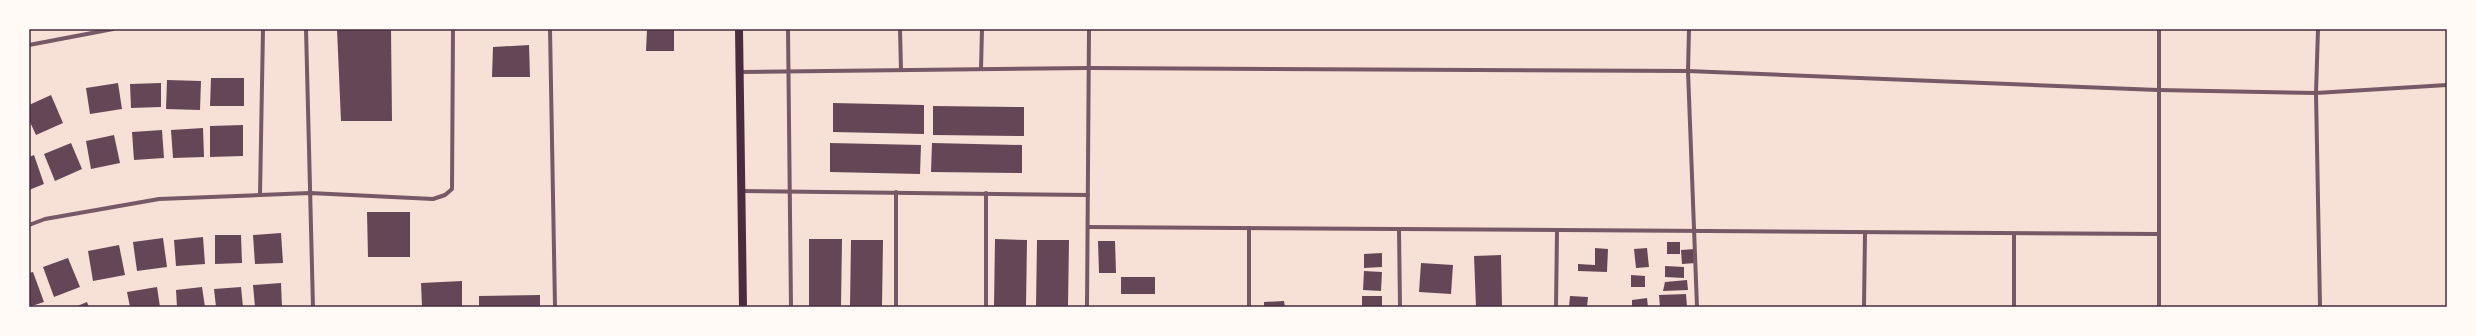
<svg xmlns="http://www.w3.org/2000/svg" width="2476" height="336" font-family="'Sofia Sans Condensed',sans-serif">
	<rect width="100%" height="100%" fill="#f7e1d7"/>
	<!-- building -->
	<g fill="#644757">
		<polygon points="337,29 391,29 392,121 341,121"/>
		<polygon points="647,29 674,29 674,51 646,51"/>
		<polygon points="529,45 530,77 492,77 493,47"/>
		<polygon points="211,78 244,78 244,106 210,106"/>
		<polygon points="167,80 201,81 200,110 166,109"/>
		<polygon points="118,83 122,109 90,114 86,88"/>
		<polygon points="161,83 161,107 131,108 130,84"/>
		<polygon points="51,95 63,123 36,135 29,120 29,105"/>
		<polygon points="833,103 924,105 924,134 833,132"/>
		<polygon points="933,106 1024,107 1024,136 933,135"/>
		<polygon points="243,125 243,156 210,157 210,126"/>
		<polygon points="203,128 204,157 173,158 171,130"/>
		<polygon points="162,130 164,158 134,160 132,132"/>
		<polygon points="114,135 120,163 91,169 86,141"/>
		<polygon points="71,143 82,169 55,181 44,154"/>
		<polygon points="830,143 921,145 920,174 830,172"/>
		<polygon points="932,143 1022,145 1022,173 931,172"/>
		<polygon points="34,155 44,184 29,190 29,157"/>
		<polygon points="367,212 410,212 410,257 368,257"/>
		<polygon points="281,233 283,263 255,264 253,235"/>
		<polygon points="215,235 241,235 242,263 215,264"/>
		<polygon points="203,237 205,264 176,266 174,240"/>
		<polygon points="163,238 167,267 137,271 133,242"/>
		<polygon points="809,239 842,239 841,307 809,307"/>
		<polygon points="995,239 1027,240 1026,307 994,307"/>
		<polygon points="851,240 883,240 882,307 850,307"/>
		<polygon points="1037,240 1069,240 1068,307 1036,307"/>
		<polygon points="1098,241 1115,241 1116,273 1099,273"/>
		<rect x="1667" y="242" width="13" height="12"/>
		<polygon points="119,245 125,275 93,281 88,251"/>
		<polygon points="1595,248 1608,249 1607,272 1578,271 1578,264 1595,265"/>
		<polygon points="1647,248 1649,267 1636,268 1634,249"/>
		<polygon points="1695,249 1696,263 1682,264 1681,250"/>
		<polygon points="1382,253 1382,267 1364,268 1364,254"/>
		<polygon points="1501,255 1502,307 1476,307 1474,256"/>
		<polygon points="68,258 80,287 54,297 43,267"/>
		<polygon points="1421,263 1453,265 1451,294 1419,292"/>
		<polygon points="1665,266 1684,267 1684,278 1665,277"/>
		<polygon points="1364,271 1382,272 1381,291 1363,290"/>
		<polygon points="33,272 44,302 29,307 29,273"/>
		<polygon points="1631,275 1645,276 1645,287 1631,287"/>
		<rect x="1121" y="277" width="34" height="17"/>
		<polygon points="1687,280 1688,290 1663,291 1665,282"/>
		<polygon points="462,281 462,307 422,307 421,283"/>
		<polygon points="281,283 282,307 255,307 253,285"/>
		<polygon points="157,287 160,307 130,307 127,292"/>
		<polygon points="202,287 205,307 177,307 176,290"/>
		<polygon points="241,287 243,307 216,307 214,289"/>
		<polygon points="1686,294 1687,307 1660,307 1659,295"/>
		<polygon points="540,295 540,307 479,307 479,296"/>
		<rect x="1362" y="296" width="20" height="11"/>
		<polygon points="1570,296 1588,297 1587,307 1569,307"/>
		<polygon points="1647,298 1648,307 1632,307 1632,300"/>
		<polygon points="1284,301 1285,307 1264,307 1264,302"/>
		<polygon points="87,302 89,307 75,307"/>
	</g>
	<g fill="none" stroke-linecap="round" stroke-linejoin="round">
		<!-- minor -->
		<g stroke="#755966" stroke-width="4">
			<polyline points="306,29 313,307"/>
			<polyline points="550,29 555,307"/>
			<polyline points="788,29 791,307"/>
			<polyline points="900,29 901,70"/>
			<polyline points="1689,29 1688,71 1697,307"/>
			<polyline points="2318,29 2316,93 2320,307"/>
			<polyline points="29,45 113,29"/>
			<polyline points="981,69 982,29"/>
			<polyline points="740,72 1089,68 1688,71 2158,90 2316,93 2447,85"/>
			<polyline points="741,191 1088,195"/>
			<polyline points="260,195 263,29"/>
			<polyline points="29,225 45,219 159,199 310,193 433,199 445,195 452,189 453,29"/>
			<polyline points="1088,227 2159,234"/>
			<polyline points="1399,230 1400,307"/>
			<polyline points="2014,234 2014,307"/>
			<polyline points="896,307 896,192"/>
			<polyline points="986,307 986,193"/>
			<polyline points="1087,307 1089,29"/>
			<polyline points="1249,307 1249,228"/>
			<polyline points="1556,307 1557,231"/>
			<polyline points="1864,307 1865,233"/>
			<polyline points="2159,307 2159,29"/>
		</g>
		<!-- secondary -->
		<polyline stroke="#4a2c40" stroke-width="8" points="739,29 743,307"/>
	</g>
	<!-- border -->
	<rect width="2476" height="336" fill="none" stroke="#fffaf5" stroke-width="60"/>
	<rect x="30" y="30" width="2416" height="276" fill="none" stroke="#4a2c40" stroke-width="1.5"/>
</svg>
